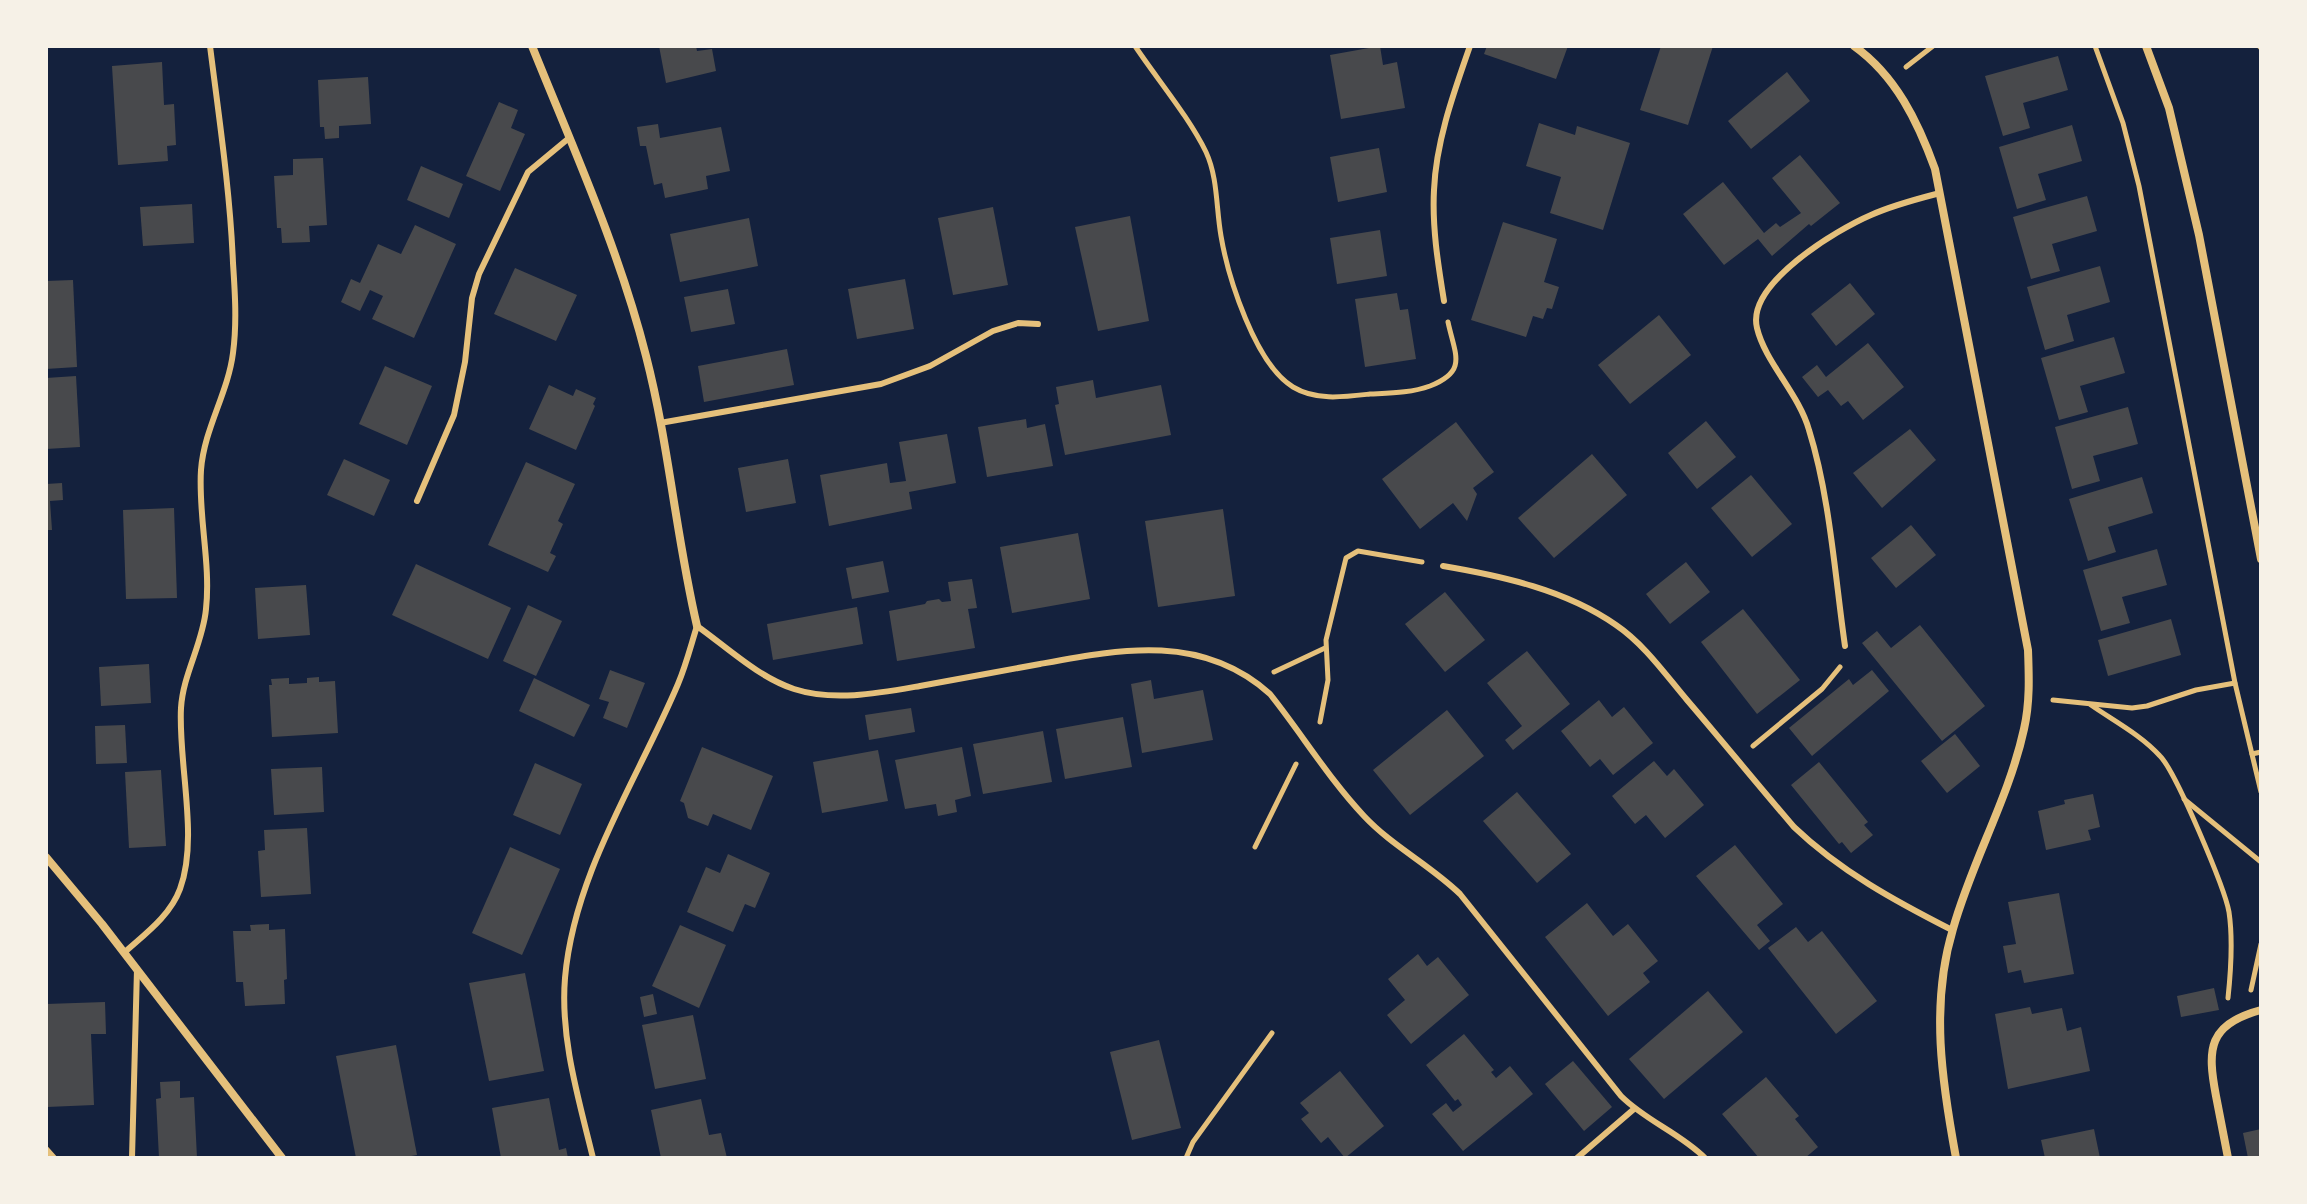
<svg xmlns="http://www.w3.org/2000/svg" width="2307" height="1204" font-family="'Archivo Narrow',sans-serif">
	<rect width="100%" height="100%" fill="#14213d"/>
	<!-- building -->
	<g fill="#48494c">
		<polygon points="659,46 696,46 697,51 712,49 716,71 666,83"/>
		<polygon points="1380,46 1383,65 1397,62 1405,108 1341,119 1330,55"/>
		<polygon points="1487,46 1568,46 1556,79 1484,54"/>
		<polygon points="1661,46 1713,46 1688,125 1640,110"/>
		<polygon points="2058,56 2068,90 2023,103 2030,128 2003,136 1985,76"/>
		<polygon points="162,62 164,105 174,104 176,145 167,146 168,161 118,165 112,66"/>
		<polygon points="1787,72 1810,101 1751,149 1728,121"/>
		<polygon points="368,77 371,124 339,126 339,138 325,139 324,127 320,127 318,80"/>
		<polygon points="499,102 518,110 511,128 525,134 500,191 466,176"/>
		<polygon points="1539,123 1575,135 1577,126 1630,143 1603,230 1550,213 1561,177 1526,166"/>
		<polygon points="658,124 660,138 721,127 730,171 706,176 708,189 665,198 662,183 654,185 646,146 640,146 637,127"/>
		<polygon points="2072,125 2082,161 2038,174 2046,200 2017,209 1999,147"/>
		<polygon points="1379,148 1387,192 1338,202 1330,157"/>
		<polygon points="1800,155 1840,203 1811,226 1809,224 1772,256 1758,239 1724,265 1683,214 1723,182 1764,233 1776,223 1780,227 1801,213 1772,178"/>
		<polygon points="323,158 327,225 309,226 310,242 282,243 281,228 277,228 274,176 293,175 293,159"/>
		<polygon points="421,166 463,184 449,218 407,200"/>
		<polygon points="2087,196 2097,231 2052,244 2060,271 2031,279 2013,217"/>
		<polygon points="192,204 194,243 143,246 140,207"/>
		<polygon points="993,207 1008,285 953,295 938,218"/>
		<polygon points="1130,216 1149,321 1098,331 1075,227"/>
		<polygon points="749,218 758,266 680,282 670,234"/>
		<polygon points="1503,222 1557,239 1544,282 1559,287 1552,309 1547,308 1543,319 1533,316 1526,337 1471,320"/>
		<polygon points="415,225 456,244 414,338 372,319 383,296 370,290 360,311 341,302 351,279 360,283 378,244 401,254"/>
		<polygon points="1380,230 1387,276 1337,284 1330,238"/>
		<polygon points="2100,266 2110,302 2067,315 2074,341 2045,350 2027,287"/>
		<polygon points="515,268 577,295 556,341 494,314"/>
		<polygon points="905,279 914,329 857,339 848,289"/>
		<polygon points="73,280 77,367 46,369 46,281"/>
		<polygon points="1850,283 1875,314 1836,346 1811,314"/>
		<polygon points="728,289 735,324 691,332 684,297"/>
		<polygon points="1397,293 1400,310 1408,309 1416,359 1365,367 1355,299"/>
		<polygon points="1659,315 1691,355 1630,404 1598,365"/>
		<polygon points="2114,337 2125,373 2080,386 2088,412 2059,420 2041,358"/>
		<polygon points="1868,343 1904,387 1863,420 1848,401 1841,406 1828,390 1818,397 1802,377 1817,365 1826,377"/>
		<polygon points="787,349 794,385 704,402 698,366"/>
		<polygon points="385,366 432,386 407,445 359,424"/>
		<polygon points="76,376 80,447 46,449 46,378"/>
		<polygon points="1093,380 1096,398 1161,385 1171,435 1065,455 1055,405 1059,404 1056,387"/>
		<polygon points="549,385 573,396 576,389 596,398 593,404 595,406 576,450 529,429"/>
		<polygon points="2128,407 2138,444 2093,456 2100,481 2072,489 2055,427"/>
		<polygon points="1026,419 1027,428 1045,424 1053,466 987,477 978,427"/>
		<polygon points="1706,421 1736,457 1697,489 1668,453"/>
		<polygon points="1456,422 1494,472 1473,488 1477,494 1467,521 1453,503 1420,529 1382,479"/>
		<polygon points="1910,429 1936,460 1882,508 1853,473"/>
		<polygon points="947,434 956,483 909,492 912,509 829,526 820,475 887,463 890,483 906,481 899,442"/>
		<polygon points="1592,454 1627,495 1554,558 1518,518"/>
		<polygon points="344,459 390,480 374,516 327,495"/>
		<polygon points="788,459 796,503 746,512 738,468"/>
		<polygon points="526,462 575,484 558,521 563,524 550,553 556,556 548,572 488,545"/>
		<polygon points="1751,475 1792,524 1752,557 1711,508"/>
		<polygon points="2142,477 2153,513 2108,527 2116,552 2088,561 2069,499"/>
		<polygon points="62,483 63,500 50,501 52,530 46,530 46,484"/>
		<polygon points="174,508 177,598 126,599 123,510"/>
		<polygon points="1223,509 1235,596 1158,607 1145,521"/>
		<polygon points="1911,525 1936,555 1896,588 1871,558"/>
		<polygon points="1078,533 1090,599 1012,613 1000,547"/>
		<polygon points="2157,549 2167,585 2122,597 2130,623 2101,631 2083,570"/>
		<polygon points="883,561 889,592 852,599 846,568"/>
		<polygon points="1686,562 1710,592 1670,624 1646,594"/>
		<polygon points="416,564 511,608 488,659 392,615"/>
		<polygon points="972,579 977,608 968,609 975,648 897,661 889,611 925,604 927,601 939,599 942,602 951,601 948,582"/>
		<polygon points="306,585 310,635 258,639 255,588"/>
		<polygon points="1445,592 1485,640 1445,672 1405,624"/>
		<polygon points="528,605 562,621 536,676 503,661"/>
		<polygon points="857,607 863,644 773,660 767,624"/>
		<polygon points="1743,609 1800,680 1757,714 1701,642"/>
		<polygon points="2171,619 2181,655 2108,676 2098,640"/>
		<polygon points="1920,625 1985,706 1942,741 1862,643 1877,631 1891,648"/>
		<polygon points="1527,651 1570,704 1513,750 1505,740 1522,726 1487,683"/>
		<polygon points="149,664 151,703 101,706 99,667"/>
		<polygon points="610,670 645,683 627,728 603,718 609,702 599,699"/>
		<polygon points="1872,670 1889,691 1812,756 1789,728 1849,679 1853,685"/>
		<polygon points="319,677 319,682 335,681 338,733 272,737 269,685 272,685 271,679 289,678 289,684 307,683 307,678"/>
		<polygon points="534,678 590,705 574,737 519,711"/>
		<polygon points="1151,680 1154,699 1203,690 1213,740 1142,753 1131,684"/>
		<polygon points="1599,700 1612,717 1624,707 1653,743 1613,775 1600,759 1590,767 1561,731"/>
		<polygon points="911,708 915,732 869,740 865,715"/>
		<polygon points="1447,710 1484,756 1410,815 1373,770"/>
		<polygon points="1123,717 1132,767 1065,779 1056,729"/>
		<polygon points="125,725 127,763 96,764 95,726"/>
		<polygon points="1043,731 1052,782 983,794 973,744"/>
		<polygon points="1955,734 1980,766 1947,793 1921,761"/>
		<polygon points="702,747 773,776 751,830 713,814 708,826 688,818 684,803 680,801"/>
		<polygon points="962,747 971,796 955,800 957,812 938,816 936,804 905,809 895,760"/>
		<polygon points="878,750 888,801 822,813 813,762"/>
		<polygon points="1654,761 1667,776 1674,769 1704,805 1665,838 1646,815 1635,824 1612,796"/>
		<polygon points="1819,762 1868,822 1864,825 1873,835 1851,853 1842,842 1839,844 1791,785"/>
		<polygon points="535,763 582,784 560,835 513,815"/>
		<polygon points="322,767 324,812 274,815 271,769"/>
		<polygon points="161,770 166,846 129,848 125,772"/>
		<polygon points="1517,792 1571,854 1537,883 1483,821"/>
		<polygon points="2093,794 2100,827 2088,830 2091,840 2046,850 2038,811 2065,804 2064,800"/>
		<polygon points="307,828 311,894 261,897 258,851 265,850 264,830"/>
		<polygon points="1735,845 1783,904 1757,925 1770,941 1759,950 1696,876"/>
		<polygon points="510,847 560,869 522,955 472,933"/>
		<polygon points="728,854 770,873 755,908 745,904 733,932 687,912 706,867 720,873"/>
		<polygon points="2059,893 2074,974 2024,983 2021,970 2008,973 2003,946 2016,944 2008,902"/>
		<polygon points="1587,903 1613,936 1628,924 1658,961 1643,973 1650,982 1608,1016 1545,937"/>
		<polygon points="269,924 269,930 285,929 287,979 284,980 285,1004 245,1006 243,982 236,982 233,931 251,931 250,925"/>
		<polygon points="680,925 726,945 699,1008 652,986"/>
		<polygon points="1796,927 1808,942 1822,931 1877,1001 1836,1034 1768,948"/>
		<polygon points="1418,954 1427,966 1438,957 1469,995 1411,1044 1387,1015 1405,1000 1388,979"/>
		<polygon points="525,973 544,1071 489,1081 469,983"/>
		<polygon points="2214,988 2219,1010 2181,1017 2177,996"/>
		<polygon points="1708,991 1743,1032 1664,1099 1629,1059"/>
		<polygon points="653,994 657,1014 644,1017 640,997"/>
		<polygon points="105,1002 106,1034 91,1034 94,1105 47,1107 46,1004"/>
		<polygon points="2030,1007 2032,1014 2062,1008 2067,1031 2081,1027 2090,1071 2008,1089 1995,1014"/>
		<polygon points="693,1015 706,1079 655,1089 642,1025"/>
		<polygon points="1464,1034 1494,1070 1491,1072 1496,1078 1510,1066 1533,1094 1463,1151 1432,1114 1446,1103 1453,1112 1462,1105 1458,1099 1455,1101 1426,1065"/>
		<polygon points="1159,1040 1181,1128 1132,1140 1110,1052"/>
		<polygon points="396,1045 417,1155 400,1158 356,1158 336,1056"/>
		<polygon points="1573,1061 1612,1107 1584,1131 1545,1084"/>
		<polygon points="1340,1071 1384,1126 1345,1158 1328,1137 1321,1143 1301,1119 1309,1113 1300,1103"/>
		<polygon points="1766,1077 1799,1116 1795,1119 1818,1147 1805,1158 1759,1158 1722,1114"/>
		<polygon points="180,1081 180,1098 194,1097 197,1158 159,1158 156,1099 161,1098 160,1082"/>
		<polygon points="549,1098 559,1150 566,1148 568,1158 501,1158 492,1108"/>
		<polygon points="701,1099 709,1135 721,1133 727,1158 661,1158 651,1110"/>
		<polygon points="2094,1129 2100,1158 2045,1158 2041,1140"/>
		<polygon points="2261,1129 2261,1158 2248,1158 2243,1133"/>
	</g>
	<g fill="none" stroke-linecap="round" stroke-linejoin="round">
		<!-- path -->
		<g stroke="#e5c07b" stroke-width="5">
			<path d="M 1135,46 C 1157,79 1189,117 1206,152 C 1218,178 1216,208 1221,236 C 1228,277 1255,364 1293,387 C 1316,401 1344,397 1370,394 C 1390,393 1411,393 1430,386 C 1468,371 1455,355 1448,322"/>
			<polyline points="2095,46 2123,123 2139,186 2235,683 2261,792"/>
			<polyline points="2259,46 2261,48"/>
			<polyline points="1906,67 1933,46"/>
			<polyline points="1274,672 1325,648"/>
			<polyline points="2053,700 2132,708 2147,706 2196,690 2235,683"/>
			<path d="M 2091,705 C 2114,721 2141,735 2160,756 C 2176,772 2225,889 2229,912 C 2233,939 2231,970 2228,998"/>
			<polyline points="1320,722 1328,680 1326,640 1346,558 1358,551 1422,562"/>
			<polyline points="1753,746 1822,689 1840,667"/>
			<polyline points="2252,754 2261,752"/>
			<polyline points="2184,799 2261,862"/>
			<polyline points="1255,847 1296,764"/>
			<polyline points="2251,990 2261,944"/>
			<polyline points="1186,1158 1193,1142 1272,1033"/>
		</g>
		<!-- service -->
		<g stroke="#e5c07b" stroke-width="6">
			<path d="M 1444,301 C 1438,264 1432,227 1434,190 C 1436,141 1454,92 1470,46"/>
			<polyline points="660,423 881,384 930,366 993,331 1018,323 1038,324"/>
			<polyline points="417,501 454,415 465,362 472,298 479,274 528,172 569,138"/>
			<path d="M 1443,566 C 1502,576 1566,590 1616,625 C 1644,644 1665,674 1687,700 C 1723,742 1758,785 1794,827 C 1840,871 1895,901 1952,930"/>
			<path d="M 1845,646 C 1835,577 1830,497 1809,430 C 1799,394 1765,362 1757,328 C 1746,284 1836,230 1871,215 C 1893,205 1917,199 1940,193"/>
			<path d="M 125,952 C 145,934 170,916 180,889 C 199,838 178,763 181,708 C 183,674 203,643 206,609 C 211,563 198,516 201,470 C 204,429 228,393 233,353 C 237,323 235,293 233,263 C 230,190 219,118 210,46"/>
			<polyline points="46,1149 54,1158"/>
			<polyline points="132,1158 137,969"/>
			<path d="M 593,1158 C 579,1100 560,1039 565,978 C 574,873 638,779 678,684 C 686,665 691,645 697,626 C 728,648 758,677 794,689 C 834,702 880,693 920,686 C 960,679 1000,671 1040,664 C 1121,649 1202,633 1270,694 C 1302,734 1329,779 1364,816 C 1392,846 1430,865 1460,894 L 1621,1096 C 1646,1121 1680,1133 1705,1158"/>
			<polyline points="1577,1158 1634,1109"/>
		</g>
		<!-- minor -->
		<g stroke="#e5c07b" stroke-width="8">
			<path d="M 532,46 C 573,148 619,249 646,356 C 669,445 676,537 697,626"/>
			<path d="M 1854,46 C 1896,76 1918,122 1935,169 L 2028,650 C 2029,676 2030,703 2024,729 C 2009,798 1972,861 1953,929 C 1930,1005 1942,1082 1956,1158"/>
			<polyline points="2146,46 2169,108 2199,235 2261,559"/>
			<polyline points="46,857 102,924 282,1158"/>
			<path d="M 2228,1158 C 2224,1137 2220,1117 2216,1096 C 2207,1049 2208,1024 2261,1010"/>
		</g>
	</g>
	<!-- border -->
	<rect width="2307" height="1204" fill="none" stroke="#f6f1e7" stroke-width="96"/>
</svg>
